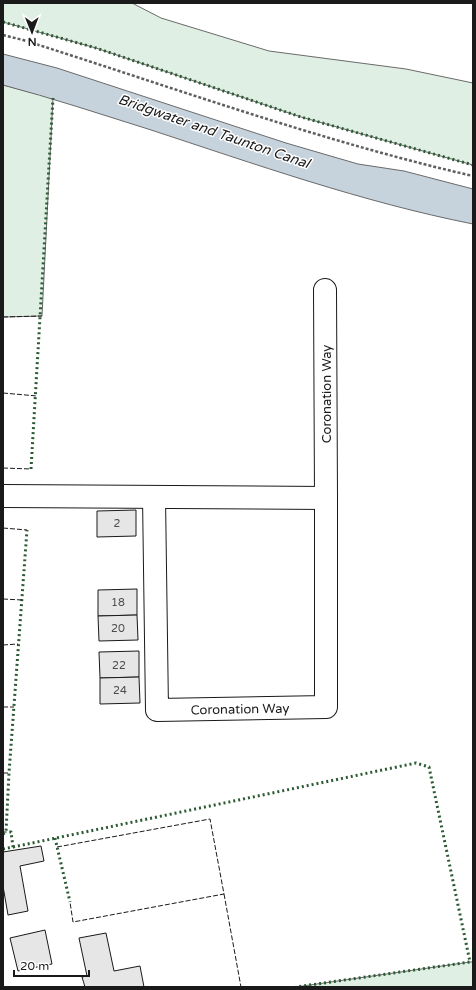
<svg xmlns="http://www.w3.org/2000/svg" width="476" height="990" font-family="'Varela Round',sans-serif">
	<rect width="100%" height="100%" fill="#fff"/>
	<!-- green -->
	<g fill="#e0efe3" stroke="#6a6a6a">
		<polygon points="3,3 132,3 161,18 269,51 406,69 473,83 473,165 301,117 96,48 3,22"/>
		<polygon points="3,85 53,98 42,316 3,317"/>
		<polygon points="470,962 473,962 473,987 296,987"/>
	</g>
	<!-- water -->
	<path fill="#c6d2dc" stroke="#6a6a6a" d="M 3,54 L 57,68 L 286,143 L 358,164 L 404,171 L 473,189 L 473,224 C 362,202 255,164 148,129 C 100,114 52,98 3,85 Z"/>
	<!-- building -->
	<g fill="#e6e6e6" stroke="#1a1a1a">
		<polygon points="136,510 136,536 97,537 97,511"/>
		<polygon points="137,589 137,615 98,616 98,590"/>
		<polygon points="137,615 138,640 99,641 98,616"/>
		<polygon points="139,651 139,677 100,678 99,652"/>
		<polygon points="139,677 140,703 100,704 100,678"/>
		<polygon points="41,846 44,861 20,866 28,911 8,915 3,886 3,852"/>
		<polygon points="45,930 52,964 18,971 10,938"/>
		<polygon points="106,933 114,971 140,966 144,987 85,987 82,977 87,976 79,938"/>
	</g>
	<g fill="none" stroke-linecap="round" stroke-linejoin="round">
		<!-- minor casing -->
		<g stroke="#1a1a1a" stroke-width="24">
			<g id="minor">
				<polyline points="3,496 326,498 325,290"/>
				<path id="s1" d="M 154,497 L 157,710 L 326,707 L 326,498"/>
			</g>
		</g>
		<!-- path -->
		<path stroke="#5f5f5f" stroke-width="2.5" stroke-dasharray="3 2" stroke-linecap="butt" d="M 3,35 L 23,40 C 172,87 320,141 473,176"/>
		<!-- minor -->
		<use href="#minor" stroke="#fff" stroke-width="22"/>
		<!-- hedge -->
		<g stroke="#2b5a34" stroke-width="3" stroke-dasharray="2 3" stroke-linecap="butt">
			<polyline points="3,22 96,48 301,117 473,165"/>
			<polyline points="31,469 53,98"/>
			<polyline points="3,834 6,832 9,773 27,530"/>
			<polyline points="55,838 70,902"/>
			<polyline points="13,847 416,763 429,767 470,962 296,987"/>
			<polyline points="3,849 13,847 11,832 6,832"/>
		</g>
		<!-- fence -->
		<g stroke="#1a1a1a" stroke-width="1" stroke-dasharray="5 2" stroke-linecap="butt">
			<polyline points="3,317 42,316"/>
			<polyline points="3,393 37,396"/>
			<polyline points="3,468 31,469"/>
			<polyline points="3,528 27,530"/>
			<polyline points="3,599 22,600"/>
			<polyline points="3,645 18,644"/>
			<polyline points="3,707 14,707"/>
			<polyline points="3,773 9,773"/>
			<polyline points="3,832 6,832"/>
			<polyline points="57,847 210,819 224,894 73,922 70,902"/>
			<polyline points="224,894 241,987"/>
		</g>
	</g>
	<g text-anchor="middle" stroke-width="3" stroke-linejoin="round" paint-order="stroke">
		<!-- number labels -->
		<g font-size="11" fill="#4d4d4d">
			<text x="117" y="527">2</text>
			<text x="118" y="606">18</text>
			<text x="118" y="632">20</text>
			<text x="119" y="669">22</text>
			<text x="120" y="694">24</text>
		</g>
		<!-- street labels -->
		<g font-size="13" fill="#1a1a1a" stroke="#fff">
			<text transform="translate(326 394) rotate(-90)" y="5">Coronation Way</text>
			<text dy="5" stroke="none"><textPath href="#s1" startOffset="296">Coronation Way</textPath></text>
		</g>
		<!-- water labels -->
		<g font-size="14" font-style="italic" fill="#1a1a1a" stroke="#fff">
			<text transform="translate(214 131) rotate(19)" y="5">Bridgwater and Taunton Canal</text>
		</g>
	</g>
	<!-- border -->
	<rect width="476" height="990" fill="none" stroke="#1a1a1a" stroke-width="8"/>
	<!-- north arrow -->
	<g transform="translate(32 32) rotate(179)" stroke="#ffffff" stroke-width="3" paint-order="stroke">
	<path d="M0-3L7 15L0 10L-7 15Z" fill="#1a1a1a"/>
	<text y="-6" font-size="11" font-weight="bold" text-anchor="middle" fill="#1a1a1a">N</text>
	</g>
	<!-- scale -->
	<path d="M14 970v6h75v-6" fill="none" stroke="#1a1a1a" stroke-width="2"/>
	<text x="20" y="970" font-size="12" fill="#1a1a1a" stroke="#ffffff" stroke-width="3" paint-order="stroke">20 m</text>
</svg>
